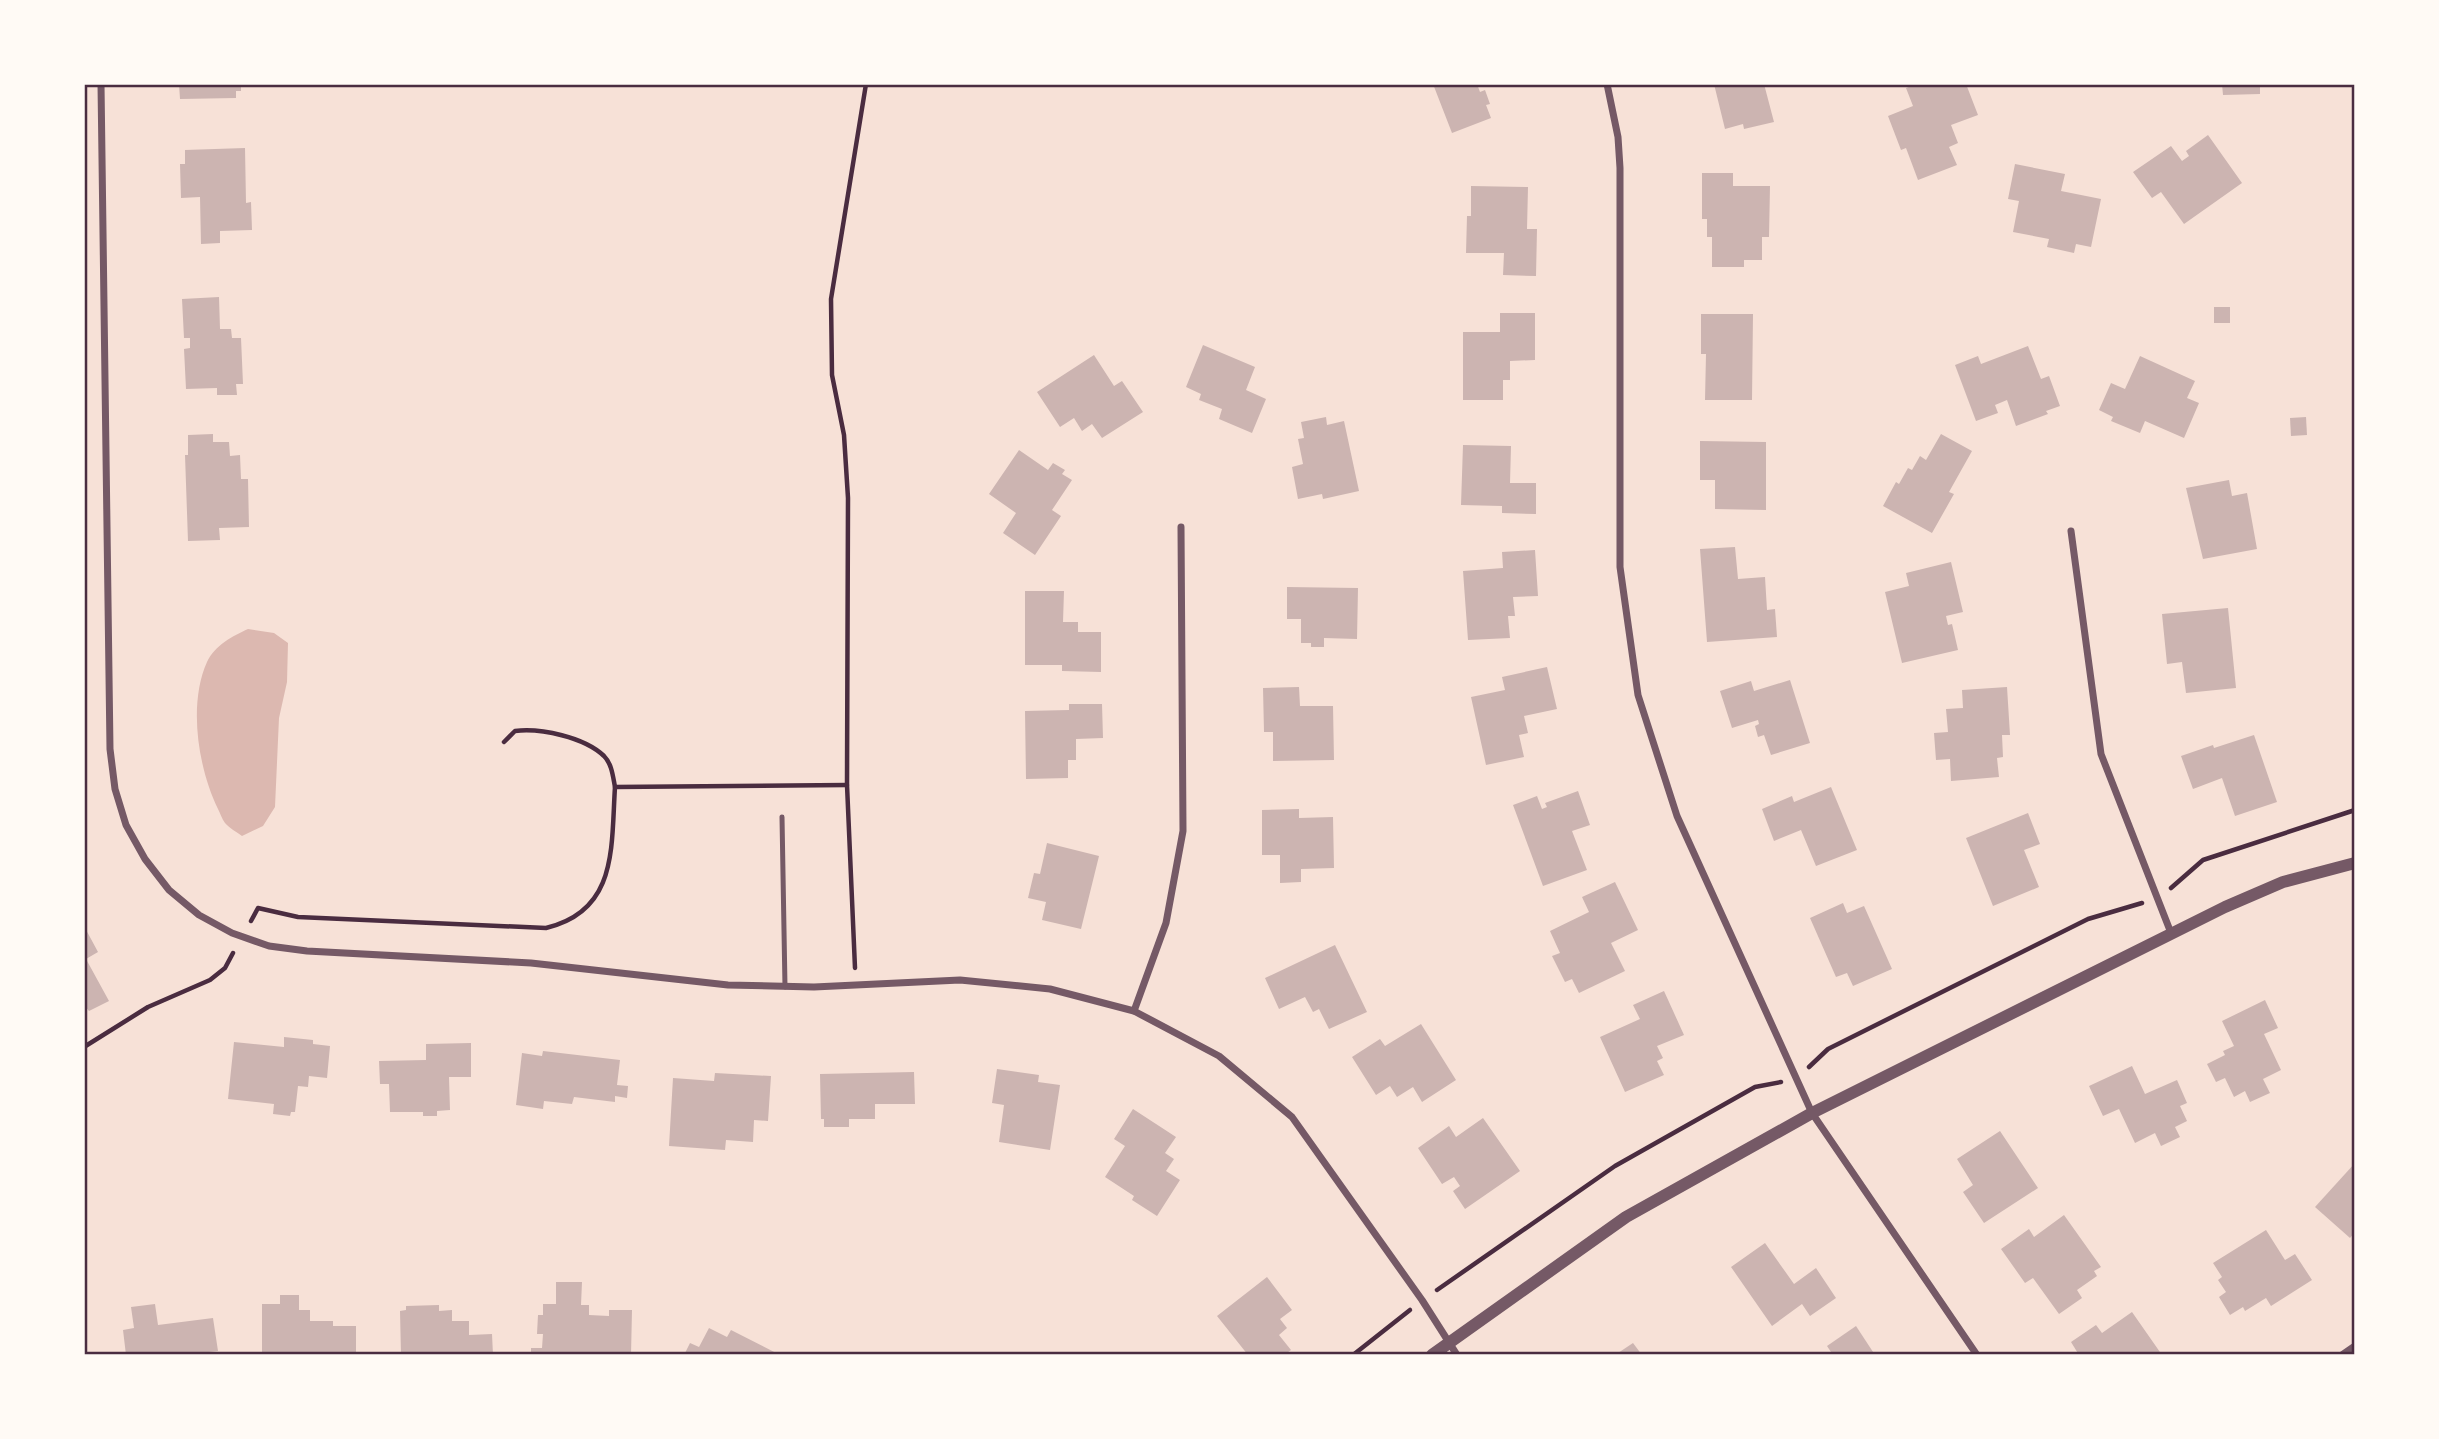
<svg xmlns="http://www.w3.org/2000/svg" width="2439" height="1439" font-family="Ubuntu,sans-serif">
	<rect width="100%" height="100%" fill="#f7e1d7"/>
	<!-- water -->
	<path fill="#dcb8b0" d="M 248,629 L 274,633 L 288,643 L 287,682 L 279,718 L 275,807 L 263,826 L 242,836 C 237,832 229,828 225,823 C 222,819 220,813 218,809 C 198,768 188,704 207,662 C 215,645 233,636 248,629 Z"/>
	<!-- building -->
	<g fill="#ccb4b1">
		<polygon points="179,84 241,84 241,91 236,91 236,98 180,99"/>
		<polygon points="1433,84 1477,84 1480,92 1485,90 1490,104 1486,105 1491,118 1452,133"/>
		<polygon points="1714,84 1764,84 1774,122 1744,129 1743,124 1725,129"/>
		<polygon points="1917,84 1966,84 1978,115 1951,125 1958,143 1949,147 1957,165 1918,180 1906,148 1901,150 1888,116 1913,106 1906,88"/>
		<polygon points="2222,84 2260,84 2260,94 2223,95"/>
		<polygon points="2208,135 2242,183 2184,224 2161,192 2152,198 2133,172 2171,146 2182,161 2189,156 2186,151"/>
		<polygon points="245,148 246,203 251,202 252,230 220,231 220,243 201,244 200,197 181,198 180,164 185,164 185,150"/>
		<polygon points="2015,164 2065,174 2061,191 2101,199 2091,247 2076,244 2074,253 2047,247 2049,239 2013,232 2019,201 2008,199"/>
		<polygon points="1702,173 1733,173 1733,186 1770,186 1769,237 1762,237 1762,260 1744,260 1744,267 1712,267 1712,237 1707,237 1707,219 1702,219"/>
		<polygon points="1471,186 1528,187 1527,229 1537,229 1536,276 1503,275 1504,253 1466,253 1467,216 1471,216"/>
		<polygon points="219,297 220,329 231,329 232,338 241,338 243,384 236,384 237,395 217,395 217,388 186,389 184,349 190,348 190,338 184,338 182,299"/>
		<rect x="2214" y="307" width="16" height="16"/>
		<polygon points="1500,313 1535,313 1535,360 1510,361 1510,380 1503,380 1503,400 1463,400 1463,332 1500,332"/>
		<polygon points="1701,314 1753,314 1752,400 1705,400 1706,354 1701,354"/>
		<polygon points="1203,345 1255,367 1246,390 1266,399 1252,433 1219,419 1222,409 1199,400 1201,394 1186,387"/>
		<polygon points="2028,346 2041,379 2049,376 2060,406 2046,411 2048,414 2016,426 2007,400 1995,405 1998,413 1976,421 1955,365 1978,356 1981,364"/>
		<polygon points="1094,355 1114,386 1122,381 1143,412 1102,438 1092,424 1082,431 1074,418 1060,427 1037,392"/>
		<polygon points="2140,356 2195,381 2187,398 2199,403 2184,438 2145,421 2140,433 2111,421 2113,417 2099,410 2111,383 2125,389"/>
		<polygon points="1326,417 1327,425 1344,421 1359,491 1323,499 1322,494 1298,499 1292,467 1303,464 1298,439 1304,438 1301,422"/>
		<polygon points="2306,417 2307,435 2291,436 2290,418"/>
		<polygon points="213,434 213,442 229,442 230,456 240,455 241,479 248,479 249,527 219,528 220,540 188,541 185,455 188,455 188,435"/>
		<polygon points="1941,434 1972,451 1949,492 1954,494 1932,533 1883,506 1896,482 1899,484 1908,468 1912,470 1920,456 1926,460"/>
		<polygon points="1700,441 1766,442 1766,510 1715,509 1715,480 1700,480"/>
		<polygon points="1463,445 1511,446 1510,483 1536,483 1536,514 1502,513 1502,506 1461,505"/>
		<polygon points="1019,450 1048,470 1053,463 1065,470 1062,474 1072,480 1052,510 1061,516 1035,555 1003,533 1016,513 989,494"/>
		<polygon points="2229,480 2232,496 2247,493 2257,549 2203,559 2186,488"/>
		<polygon points="1735,547 1738,579 1765,577 1767,610 1775,609 1777,637 1707,642 1700,549"/>
		<polygon points="1535,550 1538,596 1513,597 1515,616 1508,616 1510,638 1468,640 1463,571 1503,568 1502,552"/>
		<polygon points="1951,562 1963,612 1946,616 1948,625 1952,624 1958,650 1902,663 1885,592 1909,586 1906,573"/>
		<polygon points="1287,587 1358,588 1357,639 1324,638 1324,647 1311,647 1311,643 1301,643 1301,619 1287,619"/>
		<polygon points="1025,591 1064,591 1063,622 1078,622 1078,632 1101,632 1101,672 1062,671 1062,665 1025,665"/>
		<polygon points="2228,608 2236,688 2186,693 2182,662 2167,664 2162,614"/>
		<polygon points="1547,667 1557,709 1524,716 1528,733 1519,735 1524,757 1486,765 1471,697 1505,690 1502,677"/>
		<polygon points="1790,680 1810,743 1771,755 1764,735 1758,737 1755,726 1759,724 1758,720 1732,728 1720,691 1751,681 1754,691"/>
		<polygon points="1299,687 1300,706 1333,706 1334,760 1273,761 1273,732 1264,732 1263,688"/>
		<polygon points="2007,687 2010,735 2002,735 2003,757 1997,758 1999,777 1951,781 1950,759 1936,760 1934,733 1948,732 1946,709 1963,708 1962,690"/>
		<polygon points="1069,704 1102,704 1103,738 1076,739 1076,760 1068,760 1068,778 1026,779 1025,711 1069,710"/>
		<polygon points="2254,735 2277,802 2235,816 2222,778 2193,789 2181,756 2213,745 2214,748"/>
		<polygon points="1831,787 1857,850 1816,866 1801,830 1774,841 1762,809 1792,796 1794,802"/>
		<polygon points="1578,791 1590,825 1572,831 1587,870 1543,886 1513,805 1537,796 1542,809 1547,807 1545,803"/>
		<polygon points="1299,809 1299,818 1333,817 1334,868 1301,869 1301,882 1280,883 1280,855 1262,855 1262,810"/>
		<polygon points="2028,813 2040,844 2024,850 2039,887 1993,906 1966,838"/>
		<polygon points="1047,843 1099,856 1081,929 1042,920 1046,902 1028,898 1034,873 1040,874"/>
		<polygon points="1615,882 1638,930 1611,943 1625,971 1579,993 1572,979 1565,982 1552,956 1560,953 1550,931 1589,912 1582,897"/>
		<polygon points="1843,903 1847,913 1864,906 1892,969 1853,986 1847,973 1836,977 1810,918"/>
		<polygon points="84,926 98,952 86,959 109,1001 89,1011 84,1005"/>
		<polygon points="1335,945 1367,1012 1329,1029 1319,1009 1313,1012 1305,997 1279,1009 1265,978"/>
		<polygon points="1664,991 1684,1035 1657,1046 1663,1058 1657,1061 1664,1075 1625,1092 1600,1037 1640,1019 1633,1005"/>
		<polygon points="2265,1000 2278,1028 2264,1034 2281,1070 2263,1079 2270,1093 2250,1102 2245,1091 2234,1097 2225,1078 2216,1082 2207,1064 2225,1055 2223,1051 2234,1046 2222,1021"/>
		<polygon points="1421,1024 1456,1080 1422,1102 1413,1087 1397,1097 1390,1086 1376,1095 1352,1057 1380,1039 1385,1046"/>
		<polygon points="284,1037 313,1040 313,1044 330,1046 327,1078 309,1076 308,1087 298,1086 295,1112 291,1112 290,1116 273,1114 274,1104 228,1099 234,1042 284,1047"/>
		<polygon points="471,1043 471,1077 449,1077 450,1110 437,1111 437,1116 423,1116 423,1112 390,1112 389,1084 380,1084 379,1061 426,1060 426,1044"/>
		<polygon points="543,1051 620,1060 617,1085 628,1086 627,1098 615,1096 615,1102 574,1097 572,1104 544,1101 543,1109 516,1105 522,1053 542,1056"/>
		<polygon points="2132,1066 2145,1094 2177,1080 2187,1103 2180,1106 2187,1121 2175,1127 2180,1137 2161,1146 2155,1133 2135,1143 2119,1109 2103,1116 2089,1086"/>
		<polygon points="997,1069 1039,1075 1038,1082 1060,1085 1050,1150 999,1142 1004,1105 992,1103"/>
		<polygon points="914,1072 915,1104 875,1104 875,1119 849,1119 849,1127 824,1127 824,1119 821,1119 820,1074"/>
		<polygon points="715,1073 771,1076 768,1121 754,1120 753,1142 726,1140 725,1150 669,1146 673,1078 714,1081"/>
		<polygon points="1133,1109 1176,1137 1165,1153 1174,1159 1166,1171 1180,1180 1157,1216 1132,1200 1134,1196 1105,1177 1125,1146 1114,1139"/>
		<polygon points="1483,1118 1520,1171 1465,1209 1453,1191 1460,1186 1454,1177 1442,1184 1418,1148 1449,1126 1456,1137"/>
		<polygon points="2000,1131 2038,1188 1984,1223 1963,1192 1973,1185 1957,1159"/>
		<polygon points="2355,1163 2355,1232 2350,1238 2315,1207"/>
		<polygon points="2064,1215 2101,1267 2094,1271 2097,1276 2077,1290 2082,1298 2059,1314 2033,1278 2025,1283 2001,1249 2029,1229 2034,1237"/>
		<polygon points="2266,1230 2285,1260 2295,1254 2312,1280 2271,1306 2266,1298 2245,1311 2243,1307 2230,1315 2219,1297 2226,1292 2218,1280 2222,1277 2213,1263"/>
		<polygon points="1765,1243 1794,1284 1816,1268 1836,1298 1810,1316 1802,1304 1772,1326 1731,1267"/>
		<polygon points="1267,1277 1292,1310 1280,1319 1287,1328 1279,1335 1291,1350 1284,1355 1248,1355 1217,1316"/>
		<polygon points="556,1282 582,1282 581,1305 589,1305 589,1315 609,1316 609,1310 632,1310 631,1355 531,1355 531,1348 542,1348 543,1334 537,1334 538,1315 543,1315 543,1304 556,1304"/>
		<polygon points="280,1295 299,1295 299,1310 310,1310 310,1321 333,1321 333,1326 356,1326 356,1355 262,1355 262,1304 280,1304"/>
		<polygon points="155,1304 158,1325 213,1318 218,1351 200,1353 200,1355 126,1355 123,1330 134,1328 131,1307"/>
		<polygon points="439,1305 439,1311 452,1310 452,1321 469,1321 469,1335 492,1334 493,1355 401,1355 400,1311 406,1310 406,1306"/>
		<polygon points="2132,1312 2162,1355 2079,1355 2071,1342 2096,1325 2102,1333"/>
		<polygon points="1856,1326 1875,1355 1833,1355 1827,1346"/>
		<polygon points="709,1328 727,1337 731,1330 780,1355 684,1355 690,1343 699,1347"/>
		<polygon points="1633,1343 1642,1355 1615,1355"/>
	</g>
	<g fill="none" stroke-linecap="round" stroke-linejoin="round">
		<!-- path -->
		<g stroke="#4a2c40" stroke-width="4.5">
			<path d="M 504,742 L 515,731 C 541,728 584,737 604,756 C 612,764 613,777 615,787"/>
			<polyline points="2171,888 2203,860 2355,810"/>
			<path d="M 251,921 L 258,908 L 298,917 L 546,928 C 618,911 611,847 615,787 L 847,785"/>
			<polyline points="855,968 847,785 848,498 844,435 832,375 831,299 866,84"/>
			<polyline points="84,1047 148,1007 210,980 225,968 233,953"/>
			<polyline points="1809,1067 1828,1049 2088,919 2142,903"/>
			<polyline points="1437,1290 1615,1166 1755,1087 1781,1082"/>
			<polyline points="1353,1355 1410,1310"/>
		</g>
		<!-- service -->
		<polyline stroke="#755966" stroke-width="5" points="782,817 785,987"/>
		<!-- minor -->
		<g stroke="#755966" stroke-width="7">
			<polyline points="101,84 110,749 115,789 126,825 145,859 169,890 199,915 232,933 269,946 307,951 531,963 728,985 814,987 960,980 1050,989 1134,1011 1219,1056 1292,1117 1422,1300 1457,1355"/>
			<polyline points="1607,84 1618,137 1620,168 1620,567 1638,695 1677,816 1812,1113 1977,1355"/>
			<polyline points="2071,531 2101,754 2171,933"/>
			<polyline points="1134,1011 1166,923 1183,831 1181,527"/>
			<polyline points="2342,1355 2355,1346"/>
		</g>
		<!-- tertiary -->
		<polyline stroke="#755966" stroke-width="12" points="1432,1355 1626,1217 1812,1113 2225,907 2283,882 2355,863"/>
	</g>
	<!-- border -->
	<rect width="2439" height="1439" fill="none" stroke="#fffaf5" stroke-width="172"/>
	<rect x="86" y="86" width="2267" height="1267" fill="none" stroke="#4a2c40" stroke-width="2.5"/>
</svg>
